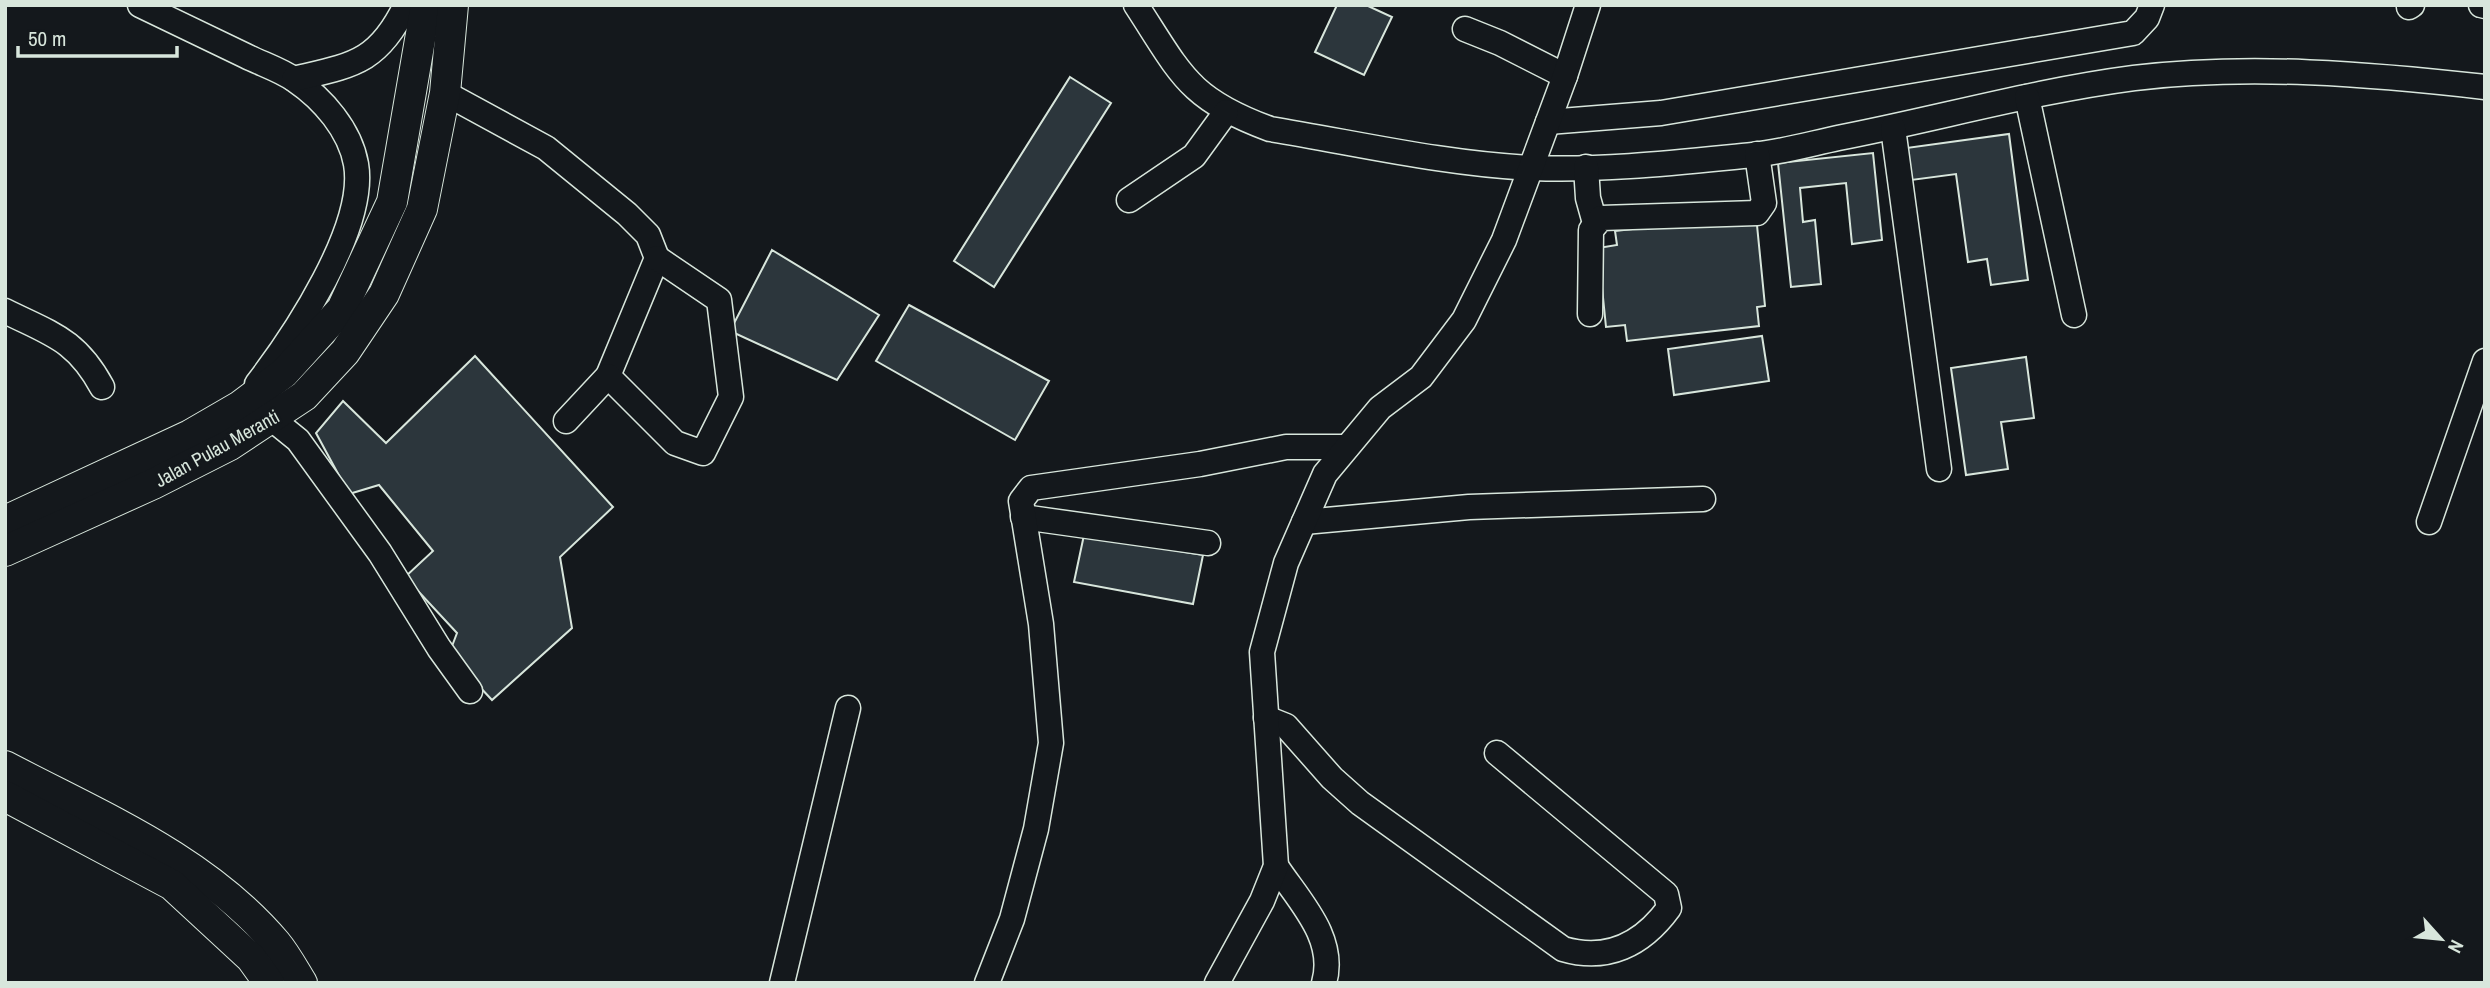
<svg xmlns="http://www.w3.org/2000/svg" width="2490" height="988" font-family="'Archivo Narrow',sans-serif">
	<rect width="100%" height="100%" fill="#14181c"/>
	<!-- building -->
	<g fill="#2c363c" stroke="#d8e6dc" stroke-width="2">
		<polygon points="1337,5 1366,5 1392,17 1364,75 1315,52"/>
		<polygon points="1070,77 1111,103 994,287 954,261"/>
		<polygon points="2009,134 2028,280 1991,285 1987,259 1968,262 1956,174 1904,181 1899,149"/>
		<polygon points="1873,153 1882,240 1852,244 1846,183 1800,188 1803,222 1815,220 1821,284 1791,287 1778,163"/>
		<polygon points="1756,215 1765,306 1757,307 1759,326 1627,341 1625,325 1606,327 1598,248 1617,245 1615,231"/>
		<polygon points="772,250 879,315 837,380 730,331"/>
		<polygon points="909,305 1049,381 1015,440 876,361"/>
		<polygon points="1762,336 1769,381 1674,395 1668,349"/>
		<polygon points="475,356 613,507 560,557 572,628 492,700 449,654 457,633 405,577 433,551 379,485 349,494 316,433 343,401 386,443"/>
		<polygon points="2026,357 2034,418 2001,422 2008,469 1966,475 1951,368"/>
		<polygon points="1084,535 1203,555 1193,604 1074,582"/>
	</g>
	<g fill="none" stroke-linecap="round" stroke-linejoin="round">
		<!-- minor casing -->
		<g stroke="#d8e6dc" stroke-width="27">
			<g id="minor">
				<path d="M 140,5 C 176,22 211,39 246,56 C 262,64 281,70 295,80 C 323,99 350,130 356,164 C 367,227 294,336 257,384"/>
				<path d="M 1136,5 C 1181,74 1188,99 1270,129 C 1356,143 1444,164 1532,168 C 1604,171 1681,162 1753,155 C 1782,152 1810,144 1838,138 C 1937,119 2034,91 2134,78 C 2249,64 2370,74 2485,87"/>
				<polyline points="2481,5 2485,6"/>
				<polyline points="2409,7 2412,5"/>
				<polyline points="1465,29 1500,43 1565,76"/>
				<path d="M 294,79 C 353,65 378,63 406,5"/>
				<polyline points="445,93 546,148 627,214 648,235 657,258 608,376 566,421"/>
				<polyline points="2027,97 2074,315"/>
				<polyline points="1548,122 1661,113 2133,33 2147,18 2152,5"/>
				<polyline points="1893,128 1939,469"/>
				<polyline points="1586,167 1588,198 1595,223"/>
				<polyline points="1129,200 1194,156 1226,112"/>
				<path d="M 5,311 C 51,334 76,339 102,387"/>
				<polyline points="1590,314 1591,230 1601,218 1757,213 1764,203 1757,154"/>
				<polyline points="608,376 675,443 703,453 731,397 719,300 657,258"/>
				<polyline points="272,419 298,440 380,553 439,648 470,691"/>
				<polyline points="1023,517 1208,543"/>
				<polyline points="1304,522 1469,507 1703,499"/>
				<polyline points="2429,522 2485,361"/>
				<path d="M 1266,718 L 1286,726 L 1332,778 L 1360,803 L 1563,949 C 1607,962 1642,945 1669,908 L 1666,894 L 1497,753"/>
				<path d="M 1276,866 C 1299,901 1337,938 1324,983"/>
				<polyline points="782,983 848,708"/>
				<polyline points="987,983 1012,919 1036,829 1051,743 1041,624 1021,501 1031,488 1200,464 1286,447 1347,447"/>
				<polyline points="1217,983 1262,901 1276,866 1262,652 1286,563 1325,474 1380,408 1421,377 1464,320 1504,240 1565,76 1588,5"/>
			</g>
		</g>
		<!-- major casing -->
		<g stroke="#d8e6dc" stroke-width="32">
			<g id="major">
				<polyline points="5,521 190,435 240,406 284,373 342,309 392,202 426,5"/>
				<polyline points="5,551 153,484 230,445 304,396 345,352 384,294 422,209 445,93 453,5"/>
				<path d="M 5,766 C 100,816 205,859 276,943 C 286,955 294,970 302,983"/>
				<polyline points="5,796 172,885 251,958 269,983"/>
			</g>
		</g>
		<!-- minor -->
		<use href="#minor" stroke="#14181c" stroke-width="24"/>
		<!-- major -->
		<use href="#major" stroke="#14181c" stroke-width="30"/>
	</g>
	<g text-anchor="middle" stroke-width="5" stroke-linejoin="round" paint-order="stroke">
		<!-- street labels -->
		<g font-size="19" fill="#d8e6dc" stroke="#14181c">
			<text transform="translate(217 448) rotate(-29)" y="7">Jalan Pulau Meranti</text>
		</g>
	</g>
	<!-- border -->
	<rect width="2490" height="988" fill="none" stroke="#d8e6dc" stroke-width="14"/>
	<!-- north arrow -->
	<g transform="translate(2441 939) rotate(117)" stroke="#14181c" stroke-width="5" paint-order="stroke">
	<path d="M0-5L12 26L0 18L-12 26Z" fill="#d8e6dc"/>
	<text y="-10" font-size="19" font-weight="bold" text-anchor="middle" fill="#d8e6dc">N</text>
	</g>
	<!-- scale -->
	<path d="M18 46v10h159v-10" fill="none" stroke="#d8e6dc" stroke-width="3.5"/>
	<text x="28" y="46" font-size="21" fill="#d8e6dc" stroke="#14181c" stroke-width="5" paint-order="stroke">50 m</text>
</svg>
